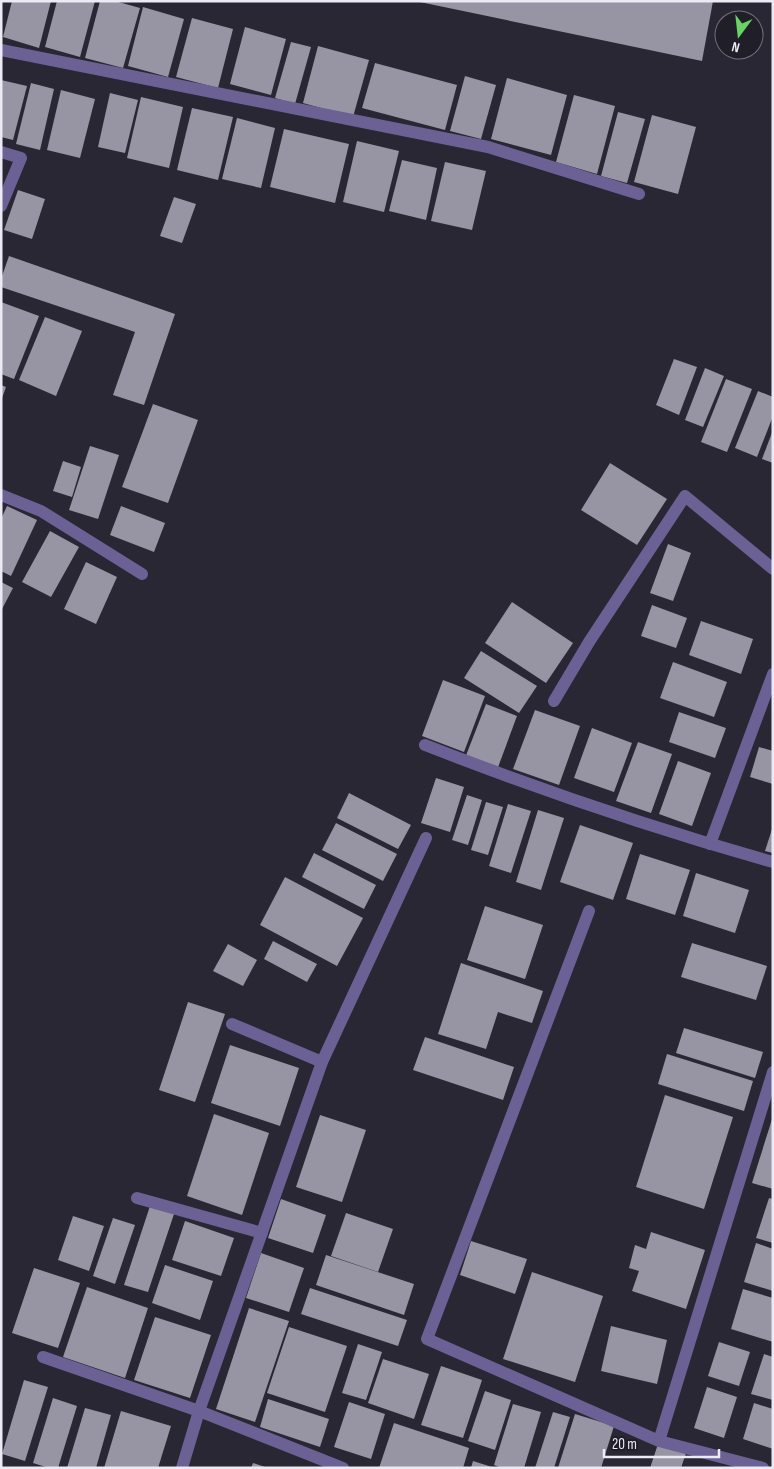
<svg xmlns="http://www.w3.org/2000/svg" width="774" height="1469" font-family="'Sofia Sans Condensed',sans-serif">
	<rect width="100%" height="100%" fill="#292733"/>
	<!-- building -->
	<g fill="#9794a4">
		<polygon points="12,1 51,1 39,48 3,37"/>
		<polygon points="57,1 95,1 80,57 45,47"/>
		<polygon points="100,1 115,1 140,8 123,68 85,58"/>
		<polygon points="415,1 713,1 702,61"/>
		<polygon points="143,7 184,19 168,77 128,66"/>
		<polygon points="192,18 233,29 218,88 176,77"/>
		<polygon points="245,27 286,39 271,95 230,84"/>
		<polygon points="291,42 311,47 295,104 275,98"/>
		<polygon points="318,46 369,60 353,117 303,103"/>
		<polygon points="375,63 457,85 445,130 362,108"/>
		<polygon points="465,76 496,85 481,139 450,131"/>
		<polygon points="507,78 567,95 551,155 491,139"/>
		<polygon points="1,80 27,86 13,140 1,137"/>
		<polygon points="31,83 54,89 40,150 16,144"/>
		<polygon points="61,90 95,99 80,158 47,150"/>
		<polygon points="110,93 138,100 125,153 98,147"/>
		<polygon points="574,95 615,106 597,174 556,162"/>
		<polygon points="141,97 183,107 169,168 127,158"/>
		<polygon points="192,108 233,117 218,180 177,170"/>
		<polygon points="618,112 645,119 627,183 601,176"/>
		<polygon points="652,115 696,127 678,194 634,182"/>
		<polygon points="237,118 275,128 261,188 222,179"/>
		<polygon points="284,129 349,144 335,203 270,187"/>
		<polygon points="357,141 399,151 384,212 343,202"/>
		<polygon points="402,160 437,168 426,220 389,211"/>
		<polygon points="445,162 486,171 472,230 431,221"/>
		<polygon points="18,190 45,199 32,239 4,230"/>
		<polygon points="174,197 196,204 182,243 160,236"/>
		<polygon points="9,256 175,314 144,405 113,395 135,332 1,287 1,279"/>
		<polygon points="1,302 39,316 14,379 1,374"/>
		<polygon points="45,317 82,331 56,396 19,380"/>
		<polygon points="674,359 697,367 679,415 656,405"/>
		<polygon points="705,368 724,376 703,427 685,420"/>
		<polygon points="726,379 752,389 727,452 701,442"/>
		<polygon points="1,385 6,387 1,401"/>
		<polygon points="758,391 773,397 773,416 757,457 735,448"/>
		<polygon points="153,404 198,420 168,503 122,487"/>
		<polygon points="773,430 773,463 762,459"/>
		<polygon points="90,446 119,455 98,519 69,510"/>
		<polygon points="63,461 81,467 72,497 53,491"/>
		<polygon points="610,463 667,499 637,545 581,510"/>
		<polygon points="7,506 37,520 11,576 1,571 1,519"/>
		<polygon points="121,506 165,523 154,552 110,535"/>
		<polygon points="50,531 79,547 51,597 22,582"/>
		<polygon points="668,544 691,553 673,601 650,593"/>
		<polygon points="86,562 117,577 96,624 64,609"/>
		<polygon points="1,582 13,588 1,611"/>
		<polygon points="512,602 573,643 546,683 485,643"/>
		<polygon points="652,605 687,618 676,648 641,636"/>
		<polygon points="701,621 753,639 741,674 689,655"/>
		<polygon points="481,651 537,686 519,713 464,678"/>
		<polygon points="673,662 727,682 714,717 660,698"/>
		<polygon points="443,680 485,696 464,752 422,736"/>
		<polygon points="486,704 517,716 497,770 465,758"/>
		<polygon points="535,710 580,726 559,785 513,769"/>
		<polygon points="679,712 726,728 715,758 669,742"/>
		<polygon points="592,728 632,743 614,792 574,778"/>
		<polygon points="638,742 672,754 651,813 616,801"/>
		<polygon points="759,747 773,751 773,784 750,777"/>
		<polygon points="678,761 711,773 692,826 659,814"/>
		<polygon points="436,778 464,787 450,832 421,823"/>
		<polygon points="349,793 411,825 398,849 337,818"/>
		<polygon points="467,795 482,800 468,845 452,840"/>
		<polygon points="486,802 503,807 488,855 471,850"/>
		<polygon points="508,804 531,811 511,873 489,866"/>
		<polygon points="538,810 564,818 541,890 516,882"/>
		<polygon points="336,823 397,854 383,881 322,850"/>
		<polygon points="580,825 633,843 613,900 560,882"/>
		<polygon points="773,826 773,853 765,851"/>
		<polygon points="314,853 376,885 364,909 302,877"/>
		<polygon points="640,854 690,870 675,915 626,899"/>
		<polygon points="696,873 749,890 735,933 683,916"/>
		<polygon points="285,877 363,918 337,966 260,925"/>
		<polygon points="485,906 543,925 525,979 467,960"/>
		<polygon points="273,941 317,964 307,982 264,959"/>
		<polygon points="692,943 767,966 756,1000 681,977"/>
		<polygon points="228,944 257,960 243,986 213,971"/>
		<polygon points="461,963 543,991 532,1023 498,1012 486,1049 438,1034"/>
		<polygon points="188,1002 225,1014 195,1102 159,1090"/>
		<polygon points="684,1028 763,1052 755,1078 676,1053"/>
		<polygon points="425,1037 514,1067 503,1100 413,1070"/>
		<polygon points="230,1045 299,1068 280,1126 211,1103"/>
		<polygon points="667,1054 753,1081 744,1111 658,1084"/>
		<polygon points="665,1095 733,1117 704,1209 636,1187"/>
		<polygon points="214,1114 269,1133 242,1215 187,1196"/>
		<polygon points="320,1115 366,1130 342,1202 296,1187"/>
		<polygon points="773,1116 773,1189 752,1183"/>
		<polygon points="769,1198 773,1199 773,1243 756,1238"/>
		<polygon points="281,1199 326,1215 313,1253 268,1238"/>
		<polygon points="150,1206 174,1214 148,1292 124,1285"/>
		<polygon points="346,1213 393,1229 378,1272 331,1256"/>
		<polygon points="73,1216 104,1226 89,1271 58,1260"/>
		<polygon points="113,1218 135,1225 115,1284 93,1276"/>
		<polygon points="185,1221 234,1238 221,1276 172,1260"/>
		<polygon points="651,1232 705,1250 686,1309 632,1291 639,1271 629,1268 635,1245 646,1249"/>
		<polygon points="471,1241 527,1259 515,1294 460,1275"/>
		<polygon points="756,1243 773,1249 773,1291 744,1282"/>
		<polygon points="261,1253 304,1268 289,1312 246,1298"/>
		<polygon points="326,1255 414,1284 404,1315 316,1285"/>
		<polygon points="165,1265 213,1281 200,1320 152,1303"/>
		<polygon points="34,1268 80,1283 58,1348 12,1333"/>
		<polygon points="532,1272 603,1296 575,1382 503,1359"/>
		<polygon points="87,1287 148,1308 125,1378 63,1357"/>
		<polygon points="310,1288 407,1320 398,1346 301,1314"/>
		<polygon points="743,1289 773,1298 773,1342 731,1329"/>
		<polygon points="249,1308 289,1321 255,1422 216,1409"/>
		<polygon points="155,1317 211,1335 190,1398 134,1380"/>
		<polygon points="611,1326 667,1340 657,1384 601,1371"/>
		<polygon points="289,1327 347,1346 325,1412 267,1393"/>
		<polygon points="719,1342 750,1352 739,1386 708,1376"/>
		<polygon points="358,1344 382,1352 366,1400 342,1393"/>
		<polygon points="764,1354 773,1357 773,1400 751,1394"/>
		<polygon points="383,1359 429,1374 414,1419 368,1403"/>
		<polygon points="441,1366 482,1380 463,1438 421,1425"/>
		<polygon points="24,1380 48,1387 25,1461 2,1454"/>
		<polygon points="707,1387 737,1397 724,1438 694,1428"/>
		<polygon points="485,1391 511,1400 495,1450 468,1441"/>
		<polygon points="53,1398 77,1406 58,1468 49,1468 33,1463"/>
		<polygon points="268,1399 329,1419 320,1447 260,1427"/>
		<polygon points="349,1402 385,1414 371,1459 334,1447"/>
		<polygon points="754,1403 773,1409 773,1449 743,1439"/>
		<polygon points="513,1404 541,1412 524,1468 502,1468 494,1465"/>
		<polygon points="85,1408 111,1415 96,1468 67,1468"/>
		<polygon points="121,1411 171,1426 158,1468 104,1468"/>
		<polygon points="553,1412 570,1417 554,1468 535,1468"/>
		<polygon points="575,1414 614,1426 601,1468 558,1468"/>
		<polygon points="394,1423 469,1448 463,1468 379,1468"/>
		<polygon points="659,1441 687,1450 681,1468 650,1468"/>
		<polygon points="473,1461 492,1467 492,1468 471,1468"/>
		<polygon points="253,1463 265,1467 265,1468 251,1468"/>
	</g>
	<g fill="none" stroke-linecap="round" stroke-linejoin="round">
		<!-- minor -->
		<g stroke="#6c6194" stroke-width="12">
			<polyline points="1,50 488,147 639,194"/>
			<polyline points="1,152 21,158 1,206"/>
			<polyline points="1,495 41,511 142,574"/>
			<polyline points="554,701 589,642 685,496 773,569"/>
			<path d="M 425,745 C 538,789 655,829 773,862"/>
			<polyline points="710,844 773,674"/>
			<polyline points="589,911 427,1339 659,1441 763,1468"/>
			<polyline points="232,1024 322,1062"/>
			<polyline points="137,1198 262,1233"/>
			<polyline points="43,1357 199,1411 343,1468"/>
			<polyline points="659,1441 773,1072"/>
			<polyline points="182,1468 199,1411 322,1062 426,838"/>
		</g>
	</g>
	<!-- border -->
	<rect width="774" height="1469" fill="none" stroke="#eceaf3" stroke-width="5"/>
	<!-- north arrow -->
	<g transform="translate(739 35) rotate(195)"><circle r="24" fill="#201e29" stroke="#72707a"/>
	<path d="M0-4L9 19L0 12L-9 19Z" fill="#68d465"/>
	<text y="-8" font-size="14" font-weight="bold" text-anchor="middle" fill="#eceaf3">N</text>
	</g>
	<!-- scale -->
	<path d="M604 1449v8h115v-8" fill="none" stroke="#eceaf3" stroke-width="2.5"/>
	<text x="612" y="1449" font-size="15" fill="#eceaf3" stroke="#201e29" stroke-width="4" paint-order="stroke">20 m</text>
</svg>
